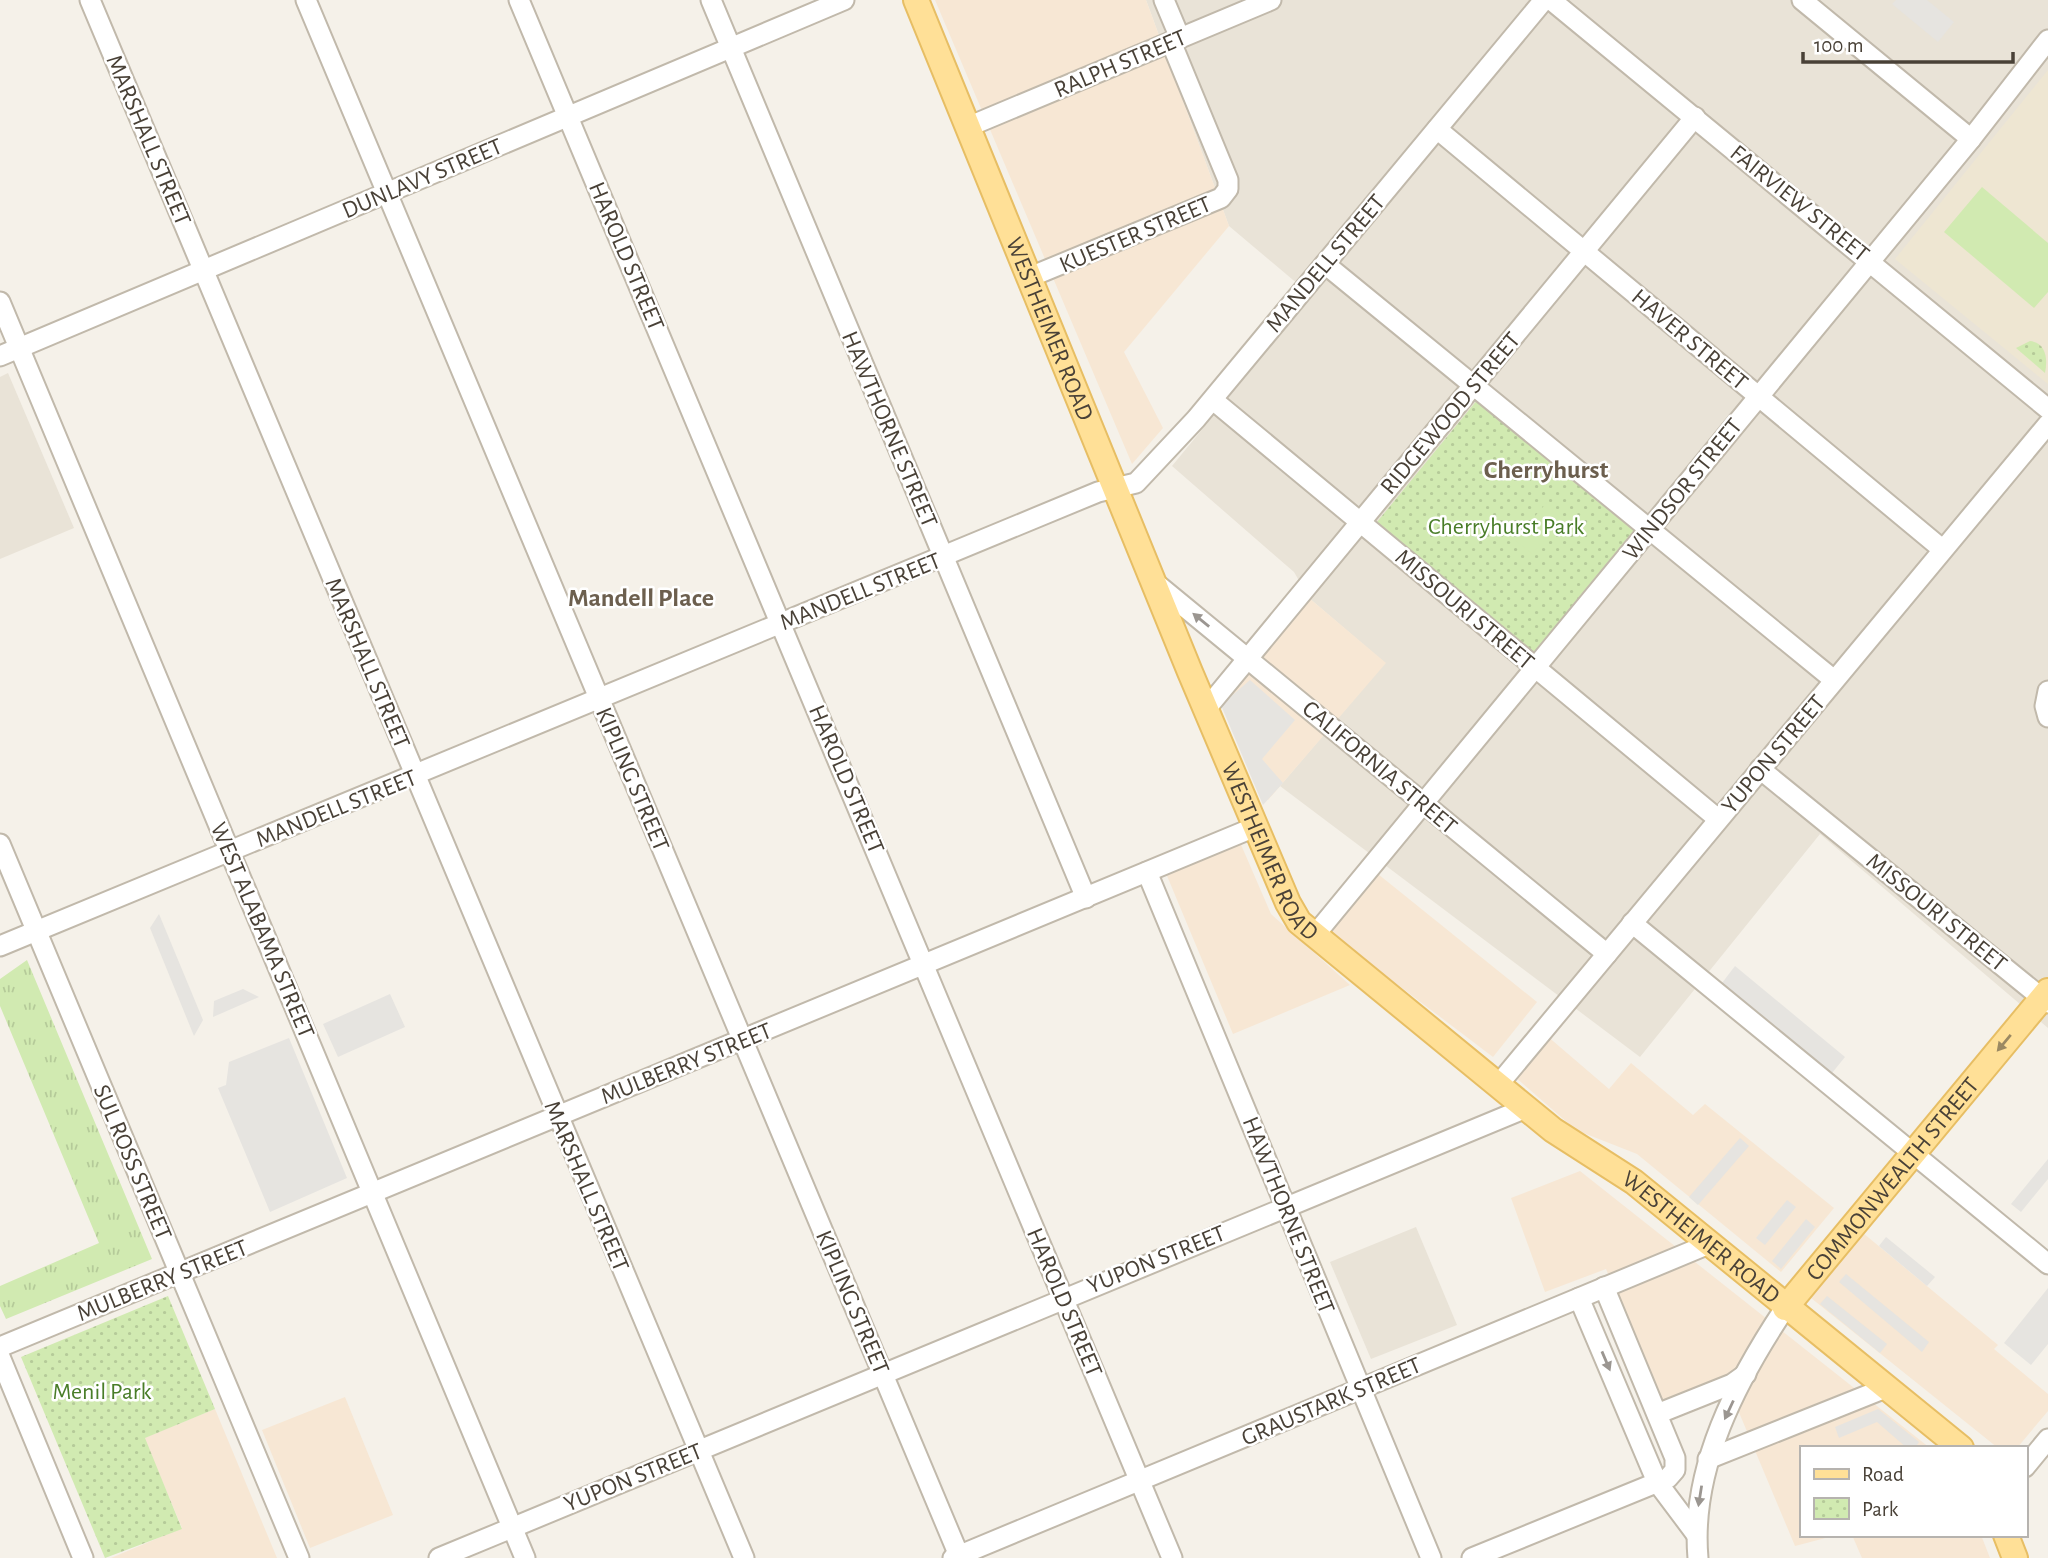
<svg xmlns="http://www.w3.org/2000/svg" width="2048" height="1558" font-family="'Alegreya Sans',sans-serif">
	<defs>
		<pattern id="grass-tufts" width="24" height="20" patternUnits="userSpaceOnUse" patternTransform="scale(1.75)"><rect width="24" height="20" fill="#d1eab1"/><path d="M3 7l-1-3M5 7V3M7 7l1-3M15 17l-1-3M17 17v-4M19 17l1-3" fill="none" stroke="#b5ca99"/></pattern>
		<pattern id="park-dots" width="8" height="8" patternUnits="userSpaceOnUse" patternTransform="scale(1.75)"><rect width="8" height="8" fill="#d1eab1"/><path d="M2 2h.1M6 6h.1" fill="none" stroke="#b5ca99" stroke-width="1.8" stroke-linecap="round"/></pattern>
	</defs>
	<rect width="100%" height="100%" fill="#f5f1e9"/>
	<!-- residential -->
	<g fill="#e9e3d7">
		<polygon points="1146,0 2048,0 2048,1028 1820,834 1640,1057 1280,786 1385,663 1309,598 1294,572 1172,466 1312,296 1229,226"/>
		<polygon points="8,373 74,528 0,559 0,377"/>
		<polygon points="1416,1227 1457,1325 1371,1359 1330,1262"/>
	</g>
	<!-- commercial -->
	<g fill="#f7e7d4">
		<polygon points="935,0 1146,0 1229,226 1124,352 1163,428 1132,464"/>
		<polygon points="1309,598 1386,663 1268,800 1221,701"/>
		<polygon points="1239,840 1271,914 1350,985 1233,1034 1165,871"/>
		<polygon points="1378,874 1537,1002 1493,1057 1327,931"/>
		<polygon points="1546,1035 1609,1089 1631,1063 1693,1115 1705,1104 1834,1208 1781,1272 1637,1154 1576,1130 1514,1076"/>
		<polygon points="1580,1171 1930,1448 1801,1448 1801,1535 1837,1535 1795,1546 1725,1379 1663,1402 1606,1269 1545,1292 1511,1198"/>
		<polygon points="1863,1233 1998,1345 1994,1349 2048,1394 2048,1411 2017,1448 1998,1448 1811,1298"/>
		<polygon points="345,1397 393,1515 310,1548 262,1430"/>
		<polygon points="215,1409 277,1558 111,1558 182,1528 144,1438"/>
		<polygon points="1852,1535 1981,1535 1990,1558 1862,1558"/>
	</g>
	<!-- education -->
	<polygon fill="#eee6d2" points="2048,70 2048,384 1895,259"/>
	<!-- grass -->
	<polygon fill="url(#grass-tufts)" points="27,960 152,1259 6,1319 0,1306 0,1286 99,1243 0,1006 0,979"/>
	<!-- park -->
	<g fill="url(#park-dots)">
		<path d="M 2030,341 C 2046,343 2048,359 2045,373 L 2016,348 Z"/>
		<polygon points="1478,399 1635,529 1534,652 1377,522"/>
		<polygon points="168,1296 215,1409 145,1438 182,1529 105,1558 21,1357"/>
	</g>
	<!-- garden -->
	<g fill="#d1eab1">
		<polygon points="1982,187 2048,243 2048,292 2034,308 1944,232"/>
		<polygon points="1547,502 1564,517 1532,554 1515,540"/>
	</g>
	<!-- parking -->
	<g fill="#e6e4e0">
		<polygon points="1896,0 1927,0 1954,22 1938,42 1892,4"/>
		<polygon points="1250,680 1295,720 1262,759 1283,783 1263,805 1221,705"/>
		<polygon points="159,914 203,1020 194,1036 150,928"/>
		<polygon points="1735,966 1845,1057 1832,1073 1722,983"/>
		<polygon points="243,989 259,997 213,1017 214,1001"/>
		<polygon points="390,994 405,1027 338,1057 323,1024"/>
		<polygon points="289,1038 347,1178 270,1212 218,1088 226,1085 229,1062"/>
		<polygon points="1740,1138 1749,1146 1698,1205 1689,1197"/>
		<polygon points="2048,1159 2048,1179 2021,1212 2011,1204"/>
		<polygon points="1787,1200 1796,1207 1765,1245 1756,1238"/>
		<polygon points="1806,1219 1815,1227 1781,1269 1772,1261"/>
		<polygon points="1886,1237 1935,1277 1927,1286 1879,1246"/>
		<polygon points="1846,1274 1929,1342 1922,1352 1839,1282"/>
		<polygon points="2048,1288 2048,1344 2031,1365 2004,1343"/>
		<polygon points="1827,1296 1887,1344 1880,1353 1820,1304"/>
		<polygon points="1878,1409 1919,1442 1915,1448 1907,1448 1877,1422 1839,1438 1835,1427"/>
	</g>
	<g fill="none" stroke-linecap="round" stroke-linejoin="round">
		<!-- minor casing -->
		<g stroke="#c1b9ab" stroke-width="23">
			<g id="minor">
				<polyline points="90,0 744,1558"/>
				<polyline points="306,0 960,1558"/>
				<polyline points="519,0 1172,1558"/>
				<polyline points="711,0 1086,898"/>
				<polyline points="1164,0 1180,38"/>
				<polyline points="1551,0 2048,409"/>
				<polyline points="1802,0 1971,139"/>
				<polyline points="970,126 1271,0"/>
				<polyline points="1437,129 1942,549"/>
				<polyline points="1325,264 1834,680"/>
				<polyline points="1030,277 1221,198 1228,189 1228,180 1171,42"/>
				<polyline points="0,302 525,1558"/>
				<polyline points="0,356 844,0"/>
				<polyline points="1213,400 1718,819"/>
				<polyline points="1153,581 1607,954"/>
				<polyline points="2048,691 2045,706 2048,717"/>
				<polyline points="1206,709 1695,117"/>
				<polyline points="1760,769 2048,1003"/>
				<polyline points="0,844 299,1558"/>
				<polyline points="1147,872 1431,1558"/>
				<polyline points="1632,923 2048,1264"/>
				<polyline points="1314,936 1971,139 2048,40"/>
				<polyline points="0,946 1098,492 1136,483 1196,419 1544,0"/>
				<polyline points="1498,1085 2048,424"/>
				<polyline points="1579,1298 1657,1482 1696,1534"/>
				<polyline points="0,1347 1255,827"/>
				<polyline points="0,1357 83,1558"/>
				<polyline points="1657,1414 1732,1384 1746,1374"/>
				<polyline points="1708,1459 1888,1387"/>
				<polyline points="2025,1467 2048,1439"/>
				<polyline points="439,1558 1526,1108"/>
				<polyline points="953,1558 1709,1244"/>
				<polyline points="1472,1558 1668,1478 1675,1470 1675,1458 1604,1287"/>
				<path d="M 1698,1558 C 1690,1468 1737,1380 1785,1308"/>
			</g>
		</g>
		<!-- major casing -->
		<g stroke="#e7be64" stroke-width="28">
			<g id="major">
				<path id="s1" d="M 916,0 L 1190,672 L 1288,903 L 1299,922 L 1553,1130 L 1634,1182 L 1961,1448"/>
				<path id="s2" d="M 1785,1308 L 2048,991"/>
				<polyline points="2006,1535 2015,1558"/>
			</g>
		</g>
		<!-- minor -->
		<use href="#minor" stroke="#fff" stroke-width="19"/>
		<!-- major -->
		<use href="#major" stroke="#ffe097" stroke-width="24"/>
	</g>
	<!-- one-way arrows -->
	<defs><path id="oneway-solid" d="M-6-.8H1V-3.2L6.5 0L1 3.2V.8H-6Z" transform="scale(1.75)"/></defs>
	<g fill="#9b9691">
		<use href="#oneway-solid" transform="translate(1201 620) rotate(-141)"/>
		<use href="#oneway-solid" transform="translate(1606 1361) rotate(67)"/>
		<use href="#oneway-solid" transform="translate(1729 1410) rotate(115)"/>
		<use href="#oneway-solid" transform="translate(1700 1496) rotate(99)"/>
	</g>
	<use fill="#9b8962" href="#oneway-solid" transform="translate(2004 1043) rotate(130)"/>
	<g text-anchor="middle" stroke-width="5" stroke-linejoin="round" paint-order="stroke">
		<!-- street labels -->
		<g font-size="24" fill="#494137" stroke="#fff">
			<text transform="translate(1120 63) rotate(-23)" y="8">RALPH STREET</text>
			<text transform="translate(149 140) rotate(67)" y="8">MARSHALL STREET</text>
			<text transform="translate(422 178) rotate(-23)" y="8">DUNLAVY STREET</text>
			<text transform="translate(1800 203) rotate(39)" y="8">FAIRVIEW STREET</text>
			<text transform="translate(1135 234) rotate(-23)" y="8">KUESTER STREET</text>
			<text transform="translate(627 256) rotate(67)" y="8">HAROLD STREET</text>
			<text transform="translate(1325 263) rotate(-50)" y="8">MANDELL STREET</text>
			<text dy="8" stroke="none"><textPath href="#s1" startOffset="355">WESTHEIMER ROAD</textPath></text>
			<text transform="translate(1690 339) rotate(40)" y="8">HAVER STREET</text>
			<text transform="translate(1450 413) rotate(-50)" y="8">RIDGEWOOD STREET</text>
			<text transform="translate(890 429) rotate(67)" y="8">HAWTHORNE STREET</text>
			<text transform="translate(1682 489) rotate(-51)" y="8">WINDSOR STREET</text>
			<text transform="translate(860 591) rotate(-22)" y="8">MANDELL STREET</text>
			<text transform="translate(1465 609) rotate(40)" y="8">MISSOURI STREET</text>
			<text transform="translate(368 663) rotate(67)" y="8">MARSHALL STREET</text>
			<text transform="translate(1773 754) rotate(-50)" y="8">YUPON STREET</text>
			<text transform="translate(1380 767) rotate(40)" y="8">CALIFORNIA STREET</text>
			<text transform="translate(633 779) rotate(67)" y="8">KIPLING STREET</text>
			<text transform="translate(847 779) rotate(67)" y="8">HAROLD STREET</text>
			<text transform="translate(336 808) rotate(-22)" y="8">MANDELL STREET</text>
			<text dy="8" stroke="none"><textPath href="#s1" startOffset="922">WESTHEIMER ROAD</textPath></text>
			<text transform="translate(1937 912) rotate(39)" y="8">MISSOURI STREET</text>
			<text transform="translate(263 930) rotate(67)" y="8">WEST ALABAMA STREET</text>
			<text transform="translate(686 1063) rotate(-22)" y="8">MULBERRY STREET</text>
			<text transform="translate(133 1162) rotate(67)" y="8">SUL ROSS STREET</text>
			<text dy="8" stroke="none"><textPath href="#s2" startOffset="168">COMMONWEALTH STREET</textPath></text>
			<text transform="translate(587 1186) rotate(67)" y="8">MARSHALL STREET</text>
			<text transform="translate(1289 1215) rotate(68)" y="8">HAWTHORNE STREET</text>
			<text dy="8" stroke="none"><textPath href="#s1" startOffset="1510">WESTHEIMER ROAD</textPath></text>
			<text transform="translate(1156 1259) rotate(-22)" y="8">YUPON STREET</text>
			<text transform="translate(162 1280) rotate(-22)" y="8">MULBERRY STREET</text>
			<text transform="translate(853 1302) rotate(67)" y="8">KIPLING STREET</text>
			<text transform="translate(1065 1302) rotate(67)" y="8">HAROLD STREET</text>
			<text transform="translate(1331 1401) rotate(-23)" y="8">GRAUSTARK STREET</text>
			<text transform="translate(633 1477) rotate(-22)" y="8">YUPON STREET</text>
		</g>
		<!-- park labels -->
		<g font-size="24" fill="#497d28" stroke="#fff">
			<text x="1506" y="534">Cherryhurst Park</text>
			<text x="102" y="1399">Menil Park</text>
		</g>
		<!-- neighbourhood labels -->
		<g font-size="26" font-weight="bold" fill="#6c5f4e" stroke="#fff">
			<text x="1546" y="478">Cherryhurst</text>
			<text x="641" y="606">Mandell Place</text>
		</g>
	</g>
	<!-- legend -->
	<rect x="1800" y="1446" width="228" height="91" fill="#ffffff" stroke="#b6b3af" stroke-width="2"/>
	<rect x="1814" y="1469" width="35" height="10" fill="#ffe097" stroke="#b6b3af" stroke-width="2"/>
	<text x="1862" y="1481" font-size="21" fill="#494137">Road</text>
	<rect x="1814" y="1498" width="35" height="21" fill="url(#park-dots)" stroke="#b6b3af" stroke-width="2"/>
	<text x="1862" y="1516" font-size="21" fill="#494137">Park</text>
	<!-- scale -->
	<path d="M1803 52v10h210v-10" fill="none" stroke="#494137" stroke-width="3.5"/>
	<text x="1814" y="52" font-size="21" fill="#494137" stroke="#ffffff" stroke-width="5" paint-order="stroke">100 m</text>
</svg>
